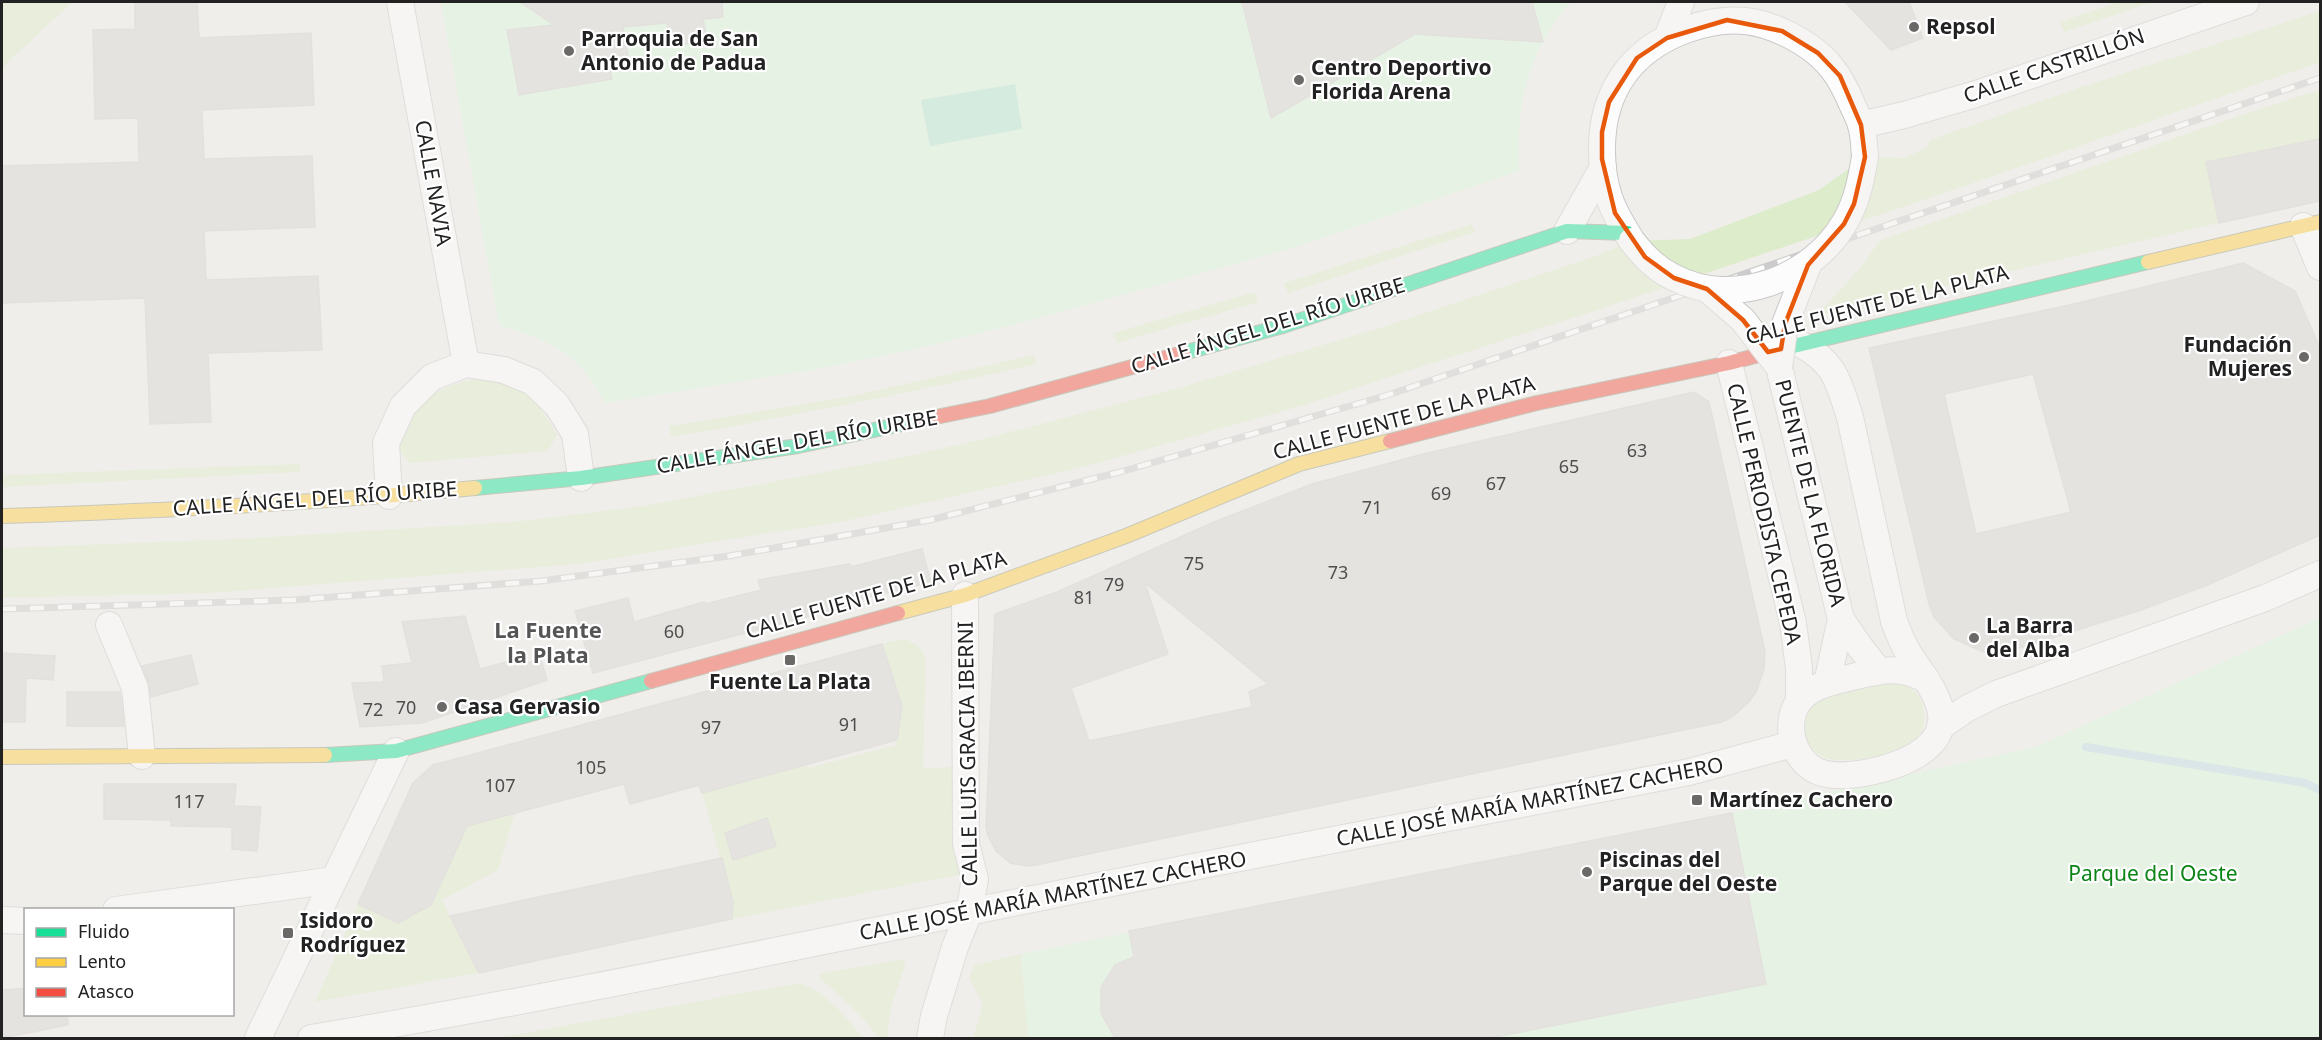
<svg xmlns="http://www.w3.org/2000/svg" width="2322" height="1040" font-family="'Noto Sans',sans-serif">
	<rect width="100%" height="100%" fill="#f0eeeb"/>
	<!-- grass -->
	<g fill="#ddeccb" fill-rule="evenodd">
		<polygon points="2,2 72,2 2,68"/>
		<polygon points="2119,2 2152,2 2064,32 2060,22"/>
		<polygon points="2320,11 2320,62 1991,177 1594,311 1294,408 1083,467 845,521 578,564 211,593 2,598 2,548 236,539 512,522 644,506 909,456 983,439 1182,387 1373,330 1593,257 1632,241 1690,239 1819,190 1865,157 1904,158 1928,147 1930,140 2081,87"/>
		<polygon points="2320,90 2320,139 2206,162 2219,223 1820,315 1824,307 1862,266 1879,241 2244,114"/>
		<polygon points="1472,224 1475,232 1288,293 1284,283"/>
		<polygon points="1255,292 1258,302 1117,343 1113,333"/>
		<path d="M 1034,355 L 1037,364 C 915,392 794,416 671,437 L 669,426 L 852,396 Z"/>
		<path d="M 472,380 C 480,380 488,379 496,380 C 525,385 544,410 557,435 L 548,451 L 410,463 L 399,450 C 409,410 431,387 472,380 Z"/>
		<polygon points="300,464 300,472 2,487 2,475"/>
		<path d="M 903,639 C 917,642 924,650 926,663 L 923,766 L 925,768 L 956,767 L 963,874 L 732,919 L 733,903 L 702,793 L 804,766 L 806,763 L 808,768 L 896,745 L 902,706 L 882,644 ZM 767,818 L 776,846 L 733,859 L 725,833 Z"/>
		<path d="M 1878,683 C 1889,683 1900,682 1910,688 C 1927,699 1930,727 1915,740 C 1899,754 1869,759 1849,760 C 1838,760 1828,761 1818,754 C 1801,742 1801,715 1817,702 C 1833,689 1859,688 1878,683 Z"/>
		<polygon points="515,813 498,870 442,900 479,973 315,1002 358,904 398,923 431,905 467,826"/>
		<polygon points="1021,954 1028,1038 973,1038 983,1004 969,978 974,965"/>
		<polygon points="902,959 905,962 905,965 891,1008 887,1038 879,1038 860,1015 819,977 820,974"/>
		<path d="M 799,983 C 826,991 846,1017 863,1038 L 497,1038 Z"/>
	</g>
	<!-- park -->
	<g fill="#daf5da">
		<path d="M 441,2 L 1571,2 C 1527,52 1516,106 1519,171 L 1293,248 L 1020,323 L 920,348 L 813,370 L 605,403 C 578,351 552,342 499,325 Z"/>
		<polygon points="2320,618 2320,1038 1028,1038 1021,954 1732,813 2035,747"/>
	</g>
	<!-- pitch -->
	<polygon fill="#b7e6d2" points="1015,84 1022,129 930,146 921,100"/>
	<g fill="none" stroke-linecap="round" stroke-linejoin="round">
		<!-- stream -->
		<polyline stroke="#bfdbe3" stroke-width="8" points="2086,747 2305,783 2320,790"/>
	</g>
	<!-- building -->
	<g fill="#d7d4d2" stroke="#d3d0cc" stroke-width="1.5" fill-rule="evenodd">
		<polygon points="135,2 197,2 199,38 311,33 314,105 202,110 204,159 312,156 315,227 204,231 206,280 318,276 322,350 208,353 211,422 150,424 145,298 2,303 2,166 139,162 138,118 95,119 93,30 135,29"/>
		<polygon points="520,2 722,2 723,17 703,19 707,40 671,47 667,23 623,27 628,55 607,58 612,79 519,95 507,30 554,25"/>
		<polygon points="1242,2 1532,2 1543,42 1415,34 1271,118"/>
		<polygon points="1845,2 1909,2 1923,38 1891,50"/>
		<polygon points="2320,139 2320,201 2219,223 2206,162"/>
		<path d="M 2243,263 L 2295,291 L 2320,348 L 2320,535 L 2205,586 L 2141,610 L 2004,653 L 1986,653 L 1954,639 L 1934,617 L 1929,604 L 1869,348 L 2078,303 ZM 2033,374 L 2071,512 L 1976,534 L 1944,394 Z"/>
		<path d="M 1694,392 L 1709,402 L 1765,651 L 1764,669 L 1756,692 L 1749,702 L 1732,717 L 1722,722 L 1036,865 L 1027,866 L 1010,863 L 996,851 L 988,836 L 986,827 L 995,614 L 1057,592 L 1214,522 L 1312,484 L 1423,454 ZM 1145,583 L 1268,684 L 1249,692 L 1252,707 L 1089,741 L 1071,688 L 1168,654 Z"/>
		<polygon points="922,549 931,582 851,602 852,605 593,673 575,611 628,598 634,622 704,602 705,604 761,590 758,580 850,564 850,567"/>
		<polygon points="465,616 480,669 506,662 508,668 541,659 547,680 422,723 360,727 352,683 384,682 382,666 412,663 402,622"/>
		<polygon points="882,644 902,706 897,740 702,793 699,785 630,804 624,784 467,826 431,905 398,923 358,904 413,783 433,765"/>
		<polygon points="2,653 55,656 53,680 26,678 25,722 2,722"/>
		<polygon points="191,655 198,684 151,697 149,683 142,666"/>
		<polygon points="67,692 120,692 124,726 67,726"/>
		<polygon points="104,784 236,784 234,806 261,807 257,851 232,849 232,827 171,826 171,820 104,819"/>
		<polygon points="1732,813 1766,984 1490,1038 1115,1038 1101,1013 1101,987 1115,965 1134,957 1129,931"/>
		<polygon points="767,818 776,846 733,860 725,833"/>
		<polygon points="722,858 733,903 732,919 479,973 450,916"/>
		<polygon points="26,988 26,1014 67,1014 68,1025 2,1038 2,990"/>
	</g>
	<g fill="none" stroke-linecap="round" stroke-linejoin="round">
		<!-- street casing -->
		<g stroke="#c9c8c7" stroke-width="28">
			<g id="street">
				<polyline points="400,2 466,364"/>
				<polyline points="1667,38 1681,2"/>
				<polyline points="1861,125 1904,115 1976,94 2246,2"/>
				<polyline points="2303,226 2320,267"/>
				<polyline points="1567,231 1603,167"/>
				<path d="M 1632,241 C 1623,227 1614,213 1609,197 C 1604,182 1602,167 1602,152 C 1601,93 1630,51 1685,30 C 1729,14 1762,18 1802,42 C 1829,59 1840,76 1852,104 C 1855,111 1859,118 1861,125 C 1864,135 1864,146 1865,157"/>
				<path d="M 1800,344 C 1835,362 1838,381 1850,417 L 1894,621 C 1898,632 1902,643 1909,654 C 1930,686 1965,724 1918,754 C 1896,769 1837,784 1813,769 C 1789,754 1782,713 1806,694 C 1819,684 1836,681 1852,677 C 1882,670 1899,665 1927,680"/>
				<polyline points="1729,363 1793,623 1799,668 1799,701"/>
				<polyline points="1779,367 1841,619 1860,647 1879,671"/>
				<polyline points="389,496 386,443 403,406 432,377 466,364 504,370 533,382 557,405 575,434 581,478"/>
				<polyline points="109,625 135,688 142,756"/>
				<polyline points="1827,683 1841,619"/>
				<polyline points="1940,727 1966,709 1996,694 2265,598 2320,574"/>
				<polyline points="116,910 334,880"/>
				<polyline points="2,920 26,921"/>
				<polyline points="258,1038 396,751"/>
				<path d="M 311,1038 C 554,998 796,946 1038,898 C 1254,854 1472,814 1689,772 L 1793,744"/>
				<polyline points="930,1038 934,1016 955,947 969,912 975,879 966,844 965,595"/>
			</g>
		</g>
		<!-- fast casing -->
		<g stroke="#999a82" stroke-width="16">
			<g id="fast">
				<polyline points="1785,348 2148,262"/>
				<polyline points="1183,353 1283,326 1567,231 1627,233"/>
				<polyline points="475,488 581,478 798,446 921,420"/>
				<polyline points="325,755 396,751 651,681"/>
			</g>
		</g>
		<!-- slow casing -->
		<g stroke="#999a82" stroke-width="16">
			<g id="slow">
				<polyline points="2148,262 2320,222"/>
				<path d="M 2,516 C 160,511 318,503 475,488"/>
				<polyline points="898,613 965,595 1126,536 1299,464 1390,441"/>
				<polyline points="2,757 325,755"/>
			</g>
		</g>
		<!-- jam casing -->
		<g stroke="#999a82" stroke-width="16">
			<g id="jam">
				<polyline points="921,420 990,406 1183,353"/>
				<polyline points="1390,441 1537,403 1729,363 1785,348"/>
				<polyline points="651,681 898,613"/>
			</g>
		</g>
		<!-- street -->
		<use href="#street" stroke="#fdfcfc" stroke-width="26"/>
		<!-- fast -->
		<use href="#fast" stroke="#16e098" stroke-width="14"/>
		<!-- slow -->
		<use href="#slow" stroke="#ffcf43" stroke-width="14"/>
		<!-- jam -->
		<use href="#jam" stroke="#f24e42" stroke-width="14"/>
		<!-- rail casing -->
		<g stroke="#ccc" stroke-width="7">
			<polyline id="rail" points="2,609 293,600 541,581 729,556 930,520 1120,472 1388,395 2320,78"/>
		</g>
		<!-- rail -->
		<use href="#rail" stroke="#fff" stroke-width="4.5" stroke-dasharray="14" stroke-linecap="butt"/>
		<!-- street-bridge casing -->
		<g stroke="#c9c8c7" stroke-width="28" stroke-linecap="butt">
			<g id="street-bridge">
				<path d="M 1632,241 C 1644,256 1656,269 1673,277 C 1733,309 1812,279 1845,222 C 1857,202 1861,180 1865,157"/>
				<polyline points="1707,289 1743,320 1779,367"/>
				<polyline points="1779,367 1785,324 1808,265"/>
			</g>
		</g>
		<!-- street-bridge -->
		<use href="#street-bridge" stroke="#fdfcfc" stroke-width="26"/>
	</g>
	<!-- marked area -->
	<path d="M0 0H2322V1040H0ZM 1727,20 L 1782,31 L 1818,53 L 1840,76 L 1861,125 L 1865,157 L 1854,204 L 1844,224 L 1808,265 L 1785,324 L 1781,349 L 1768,352 L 1743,320 L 1707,289 L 1674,278 L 1645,257 L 1615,213 L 1602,159 L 1602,132 L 1609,102 L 1637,58 L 1667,38 Z" fill="#f0eeeb" fill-opacity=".55" fill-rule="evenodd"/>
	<path fill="none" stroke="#e8590c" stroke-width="4.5" stroke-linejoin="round" d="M 1727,20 L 1782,31 L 1818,53 L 1840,76 L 1861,125 L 1865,157 L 1854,204 L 1844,224 L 1808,265 L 1785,324 L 1781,349 L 1768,352 L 1743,320 L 1707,289 L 1674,278 L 1645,257 L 1615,213 L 1602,159 L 1602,132 L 1609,102 L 1637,58 L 1667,38 Z"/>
	<!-- markers -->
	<g fill="#6a6968" stroke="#fff" stroke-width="2">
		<circle cx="1914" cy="27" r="6"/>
		<circle cx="569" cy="51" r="6"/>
		<circle cx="1299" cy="80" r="6"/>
		<circle cx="2304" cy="357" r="6"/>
		<circle cx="1974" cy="638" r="6"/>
		<rect x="784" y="654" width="12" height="12" rx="3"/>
		<circle cx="442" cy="707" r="6"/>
		<rect x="1691" y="794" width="12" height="12" rx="3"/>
		<circle cx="1587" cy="872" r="6"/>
		<rect x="282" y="927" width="12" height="12" rx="3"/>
	</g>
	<g text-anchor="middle" stroke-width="4.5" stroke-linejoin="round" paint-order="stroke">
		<!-- number labels -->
		<g font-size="18" fill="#4f4e4e">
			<text x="1637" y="457">63</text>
			<text x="1569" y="473">65</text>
			<text x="1496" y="490">67</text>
			<text x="1441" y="500">69</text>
			<text x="1372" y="514">71</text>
			<text x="1194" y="570">75</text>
			<text x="1338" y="579">73</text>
			<text x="1114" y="591">79</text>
			<text x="1084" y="604">81</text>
			<text x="674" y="638">60</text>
			<text x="406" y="714">70</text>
			<text x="373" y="716">72</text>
			<text x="849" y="731">91</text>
			<text x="711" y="734">97</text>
			<text x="591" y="774">105</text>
			<text x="500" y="792">107</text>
			<text x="189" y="808">117</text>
		</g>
		<!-- poi labels -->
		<g font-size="21" font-weight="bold" fill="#222" stroke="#fff" text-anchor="start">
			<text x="1926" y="34">Repsol</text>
			<text x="581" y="46">Parroquia de San<tspan x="581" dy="24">Antonio de Padua</tspan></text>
			<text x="1311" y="75">Centro Deportivo<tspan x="1311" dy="24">Florida Arena</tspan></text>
			<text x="2292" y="352" text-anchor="end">Fundación<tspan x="2292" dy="24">Mujeres</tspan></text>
			<text x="1986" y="633">La Barra<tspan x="1986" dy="24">del Alba</tspan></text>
			<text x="790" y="689" text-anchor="middle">Fuente La Plata</text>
			<text x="454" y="714">Casa Gervasio</text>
			<text x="1709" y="807">Martínez Cachero</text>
			<text x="1599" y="867">Piscinas del<tspan x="1599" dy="24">Parque del Oeste</tspan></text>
			<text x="300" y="928">Isidoro<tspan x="300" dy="24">Rodríguez</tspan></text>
		</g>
		<!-- street labels -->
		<g font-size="21" fill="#222" stroke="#fff">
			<text transform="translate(2054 66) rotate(-19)" y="7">CALLE CASTRILLÓN</text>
			<text transform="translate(433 183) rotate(80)" y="7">CALLE NAVIA</text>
			<text transform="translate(1877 305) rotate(-14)" y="7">CALLE FUENTE DE LA PLATA</text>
			<text transform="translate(1268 326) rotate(-17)" y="7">CALLE ÁNGEL DEL RÍO URIBE</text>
			<text transform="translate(1404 418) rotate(-15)" y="7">CALLE FUENTE DE LA PLATA</text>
			<text transform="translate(797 442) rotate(-10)" y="7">CALLE ÁNGEL DEL RÍO URIBE</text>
			<text transform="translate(1810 493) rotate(76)" y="7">PUENTE DE LA FLORIDA</text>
			<text transform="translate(315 499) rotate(-4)" y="7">CALLE ÁNGEL DEL RÍO URIBE</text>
			<text transform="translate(1764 514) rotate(77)" y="7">CALLE PERIODISTA CEPEDA</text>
			<text transform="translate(876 595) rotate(-16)" y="7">CALLE FUENTE DE LA PLATA</text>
			<text transform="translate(968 754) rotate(-91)" y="7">CALLE LUIS GRACIA IBERNI</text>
			<text transform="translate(1530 802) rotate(-11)" y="7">CALLE JOSÉ MARÍA MARTÍNEZ CACHERO</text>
			<text transform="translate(1053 896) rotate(-11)" y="7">CALLE JOSÉ MARÍA MARTÍNEZ CACHERO</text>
		</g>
		<!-- park labels -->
		<g font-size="21" fill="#0c8416" stroke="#fff">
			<text x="2153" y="881">Parque del Oeste</text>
		</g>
		<!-- neighbourhood labels -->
		<g font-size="22" font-weight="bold" fill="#555" stroke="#fff">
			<text x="548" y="638">La Fuente<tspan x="548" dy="25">la Plata</tspan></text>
		</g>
	</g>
	<!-- border -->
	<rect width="2322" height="1040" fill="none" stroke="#222222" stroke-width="6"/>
	<!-- legend -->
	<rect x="24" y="908" width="210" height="108" fill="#ffffff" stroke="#a7a7a7" stroke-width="1.5"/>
	<rect x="36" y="928" width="30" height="9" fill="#16e098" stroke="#a7a7a7" stroke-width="1.5"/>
	<text x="78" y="938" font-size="18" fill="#222222">Fluido</text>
	<rect x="36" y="958" width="30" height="9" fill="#ffcf43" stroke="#a7a7a7" stroke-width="1.5"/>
	<text x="78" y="968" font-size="18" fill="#222222">Lento</text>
	<rect x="36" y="988" width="30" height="9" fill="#f24e42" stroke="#a7a7a7" stroke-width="1.5"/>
	<text x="78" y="998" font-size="18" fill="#222222">Atasco</text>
</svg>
